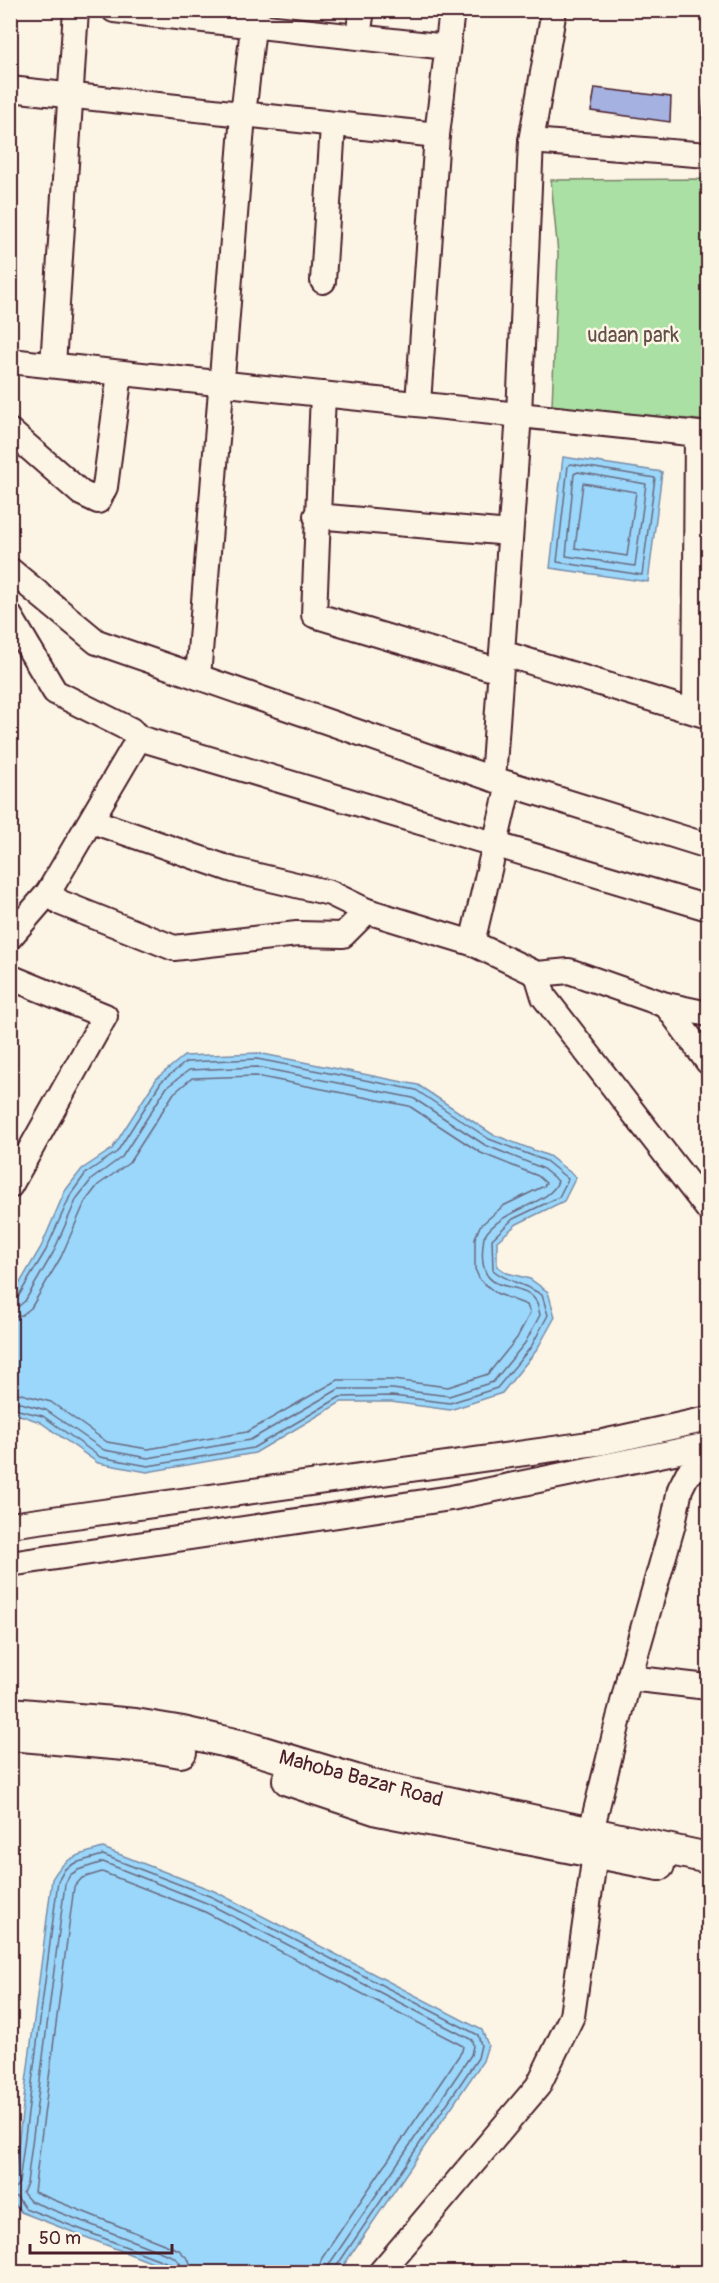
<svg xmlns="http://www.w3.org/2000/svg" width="719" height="2283" font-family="Pangolin,sans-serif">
	<rect width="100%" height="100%" fill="#fcf5e5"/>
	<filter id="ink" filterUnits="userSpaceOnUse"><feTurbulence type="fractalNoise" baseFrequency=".0167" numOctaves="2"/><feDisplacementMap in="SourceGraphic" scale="12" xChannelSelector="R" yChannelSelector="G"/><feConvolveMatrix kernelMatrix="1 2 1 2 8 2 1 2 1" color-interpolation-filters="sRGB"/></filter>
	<g filter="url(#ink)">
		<!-- green -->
		<polygon fill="#aae0a3" stroke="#7a8067" stroke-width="1.5" points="708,179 708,421 552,406 558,254 551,180"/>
		<!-- water -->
		<g fill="#9ad7fb" stroke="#7a8da8" stroke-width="1.5">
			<polygon points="563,457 662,472 648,582 550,568"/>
			<polygon points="258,1053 418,1085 492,1134 549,1156 576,1177 564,1201 517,1224 497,1241 497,1266 507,1273 530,1279 548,1292 555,1317 536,1351 502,1393 450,1410 391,1402 341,1402 255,1453 147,1472 98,1463 40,1422 11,1412 11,1298 41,1247 65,1191 82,1169 112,1149 157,1078 184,1056"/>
			<path d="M 103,1848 L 214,1891 L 482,2030 L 488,2045 L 483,2061 L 339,2272 L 176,2272 L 21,2212 L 11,2200 L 52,1879 C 65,1856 79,1855 103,1848 Z"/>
		</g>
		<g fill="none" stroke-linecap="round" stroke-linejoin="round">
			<!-- shore -->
			<g stroke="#6a697e" stroke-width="1.5">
				<polygon points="571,464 655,478 642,575 557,562 568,466"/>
				<polygon points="578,472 646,484 635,566 566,556 574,474"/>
				<polygon points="583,483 636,492 627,556 575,548"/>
				<path d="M 10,1300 L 18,1297 L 46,1250 L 71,1194 L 86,1173 L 117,1152 L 161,1082 L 186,1062 L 257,1059 L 416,1090 L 489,1139 L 546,1161 L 568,1179 L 559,1197 L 513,1219 L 492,1239 L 493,1270 C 507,1282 526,1284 542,1295 L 548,1315 L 531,1347 L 497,1388 L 450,1403 L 392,1396 L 340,1397 L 253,1448 L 148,1466 L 100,1457 L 43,1416 L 10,1408"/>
				<path d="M 10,1308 L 19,1306 L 25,1301 L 53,1253 L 77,1198 L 92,1179 L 122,1157 L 167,1087 L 189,1070 L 257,1067 L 413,1098 L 485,1145 L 542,1168 L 558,1181 C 551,1205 499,1209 484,1237 C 473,1304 520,1275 536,1301 C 538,1304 539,1311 540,1315 L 525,1343 L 493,1382 L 449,1396 L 392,1389 L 339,1389 L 250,1440 L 148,1458 L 104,1450 L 46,1410 L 10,1400"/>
				<polyline points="10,1317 22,1315 31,1308 61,1257 85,1202 98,1185 129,1163 174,1093 192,1078 256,1076 409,1106 481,1153 538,1176 546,1183 544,1186 503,1206 480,1226 475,1238 475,1269 480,1280 496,1293 527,1305 530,1313 517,1338 488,1374 448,1387 393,1380 338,1380 247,1432 148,1449 107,1442 51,1402 10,1391"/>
				<polyline points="10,2189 16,2187 19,2183 58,1881 65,1869 75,1863 103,1855 212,1897 478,2035 481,2045 478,2058 336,2267 335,2272"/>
				<polyline points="10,2196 17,2197 25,2208 171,2264 175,2272"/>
				<polyline points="182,2272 180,2263 174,2257 30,2201 23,2193 27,2183 65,1884 70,1875 78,1870 103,1862 209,1904 472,2040 473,2046 471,2055 330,2263 327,2272"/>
				<polyline points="192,2272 189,2260 179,2250 34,2192 74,1887 82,1878 102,1872 205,1912 463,2046 462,2051 322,2258 318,2272"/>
			</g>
		</g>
		<!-- building -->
		<g fill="#a4b1e1" stroke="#4a1f2b" stroke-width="1.5">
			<polygon points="708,66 708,121 702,119"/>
			<polygon points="595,88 671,97 670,122 591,111"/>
		</g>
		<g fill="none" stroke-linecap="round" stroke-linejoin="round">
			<!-- minor casing -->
			<g stroke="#4a1f2b" stroke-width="28">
				<g id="minor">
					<polyline points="114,10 447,47"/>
					<polyline points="554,10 531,141 519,414 493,779 708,846"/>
					<polyline points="358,36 362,10"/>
					<polyline points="10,89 437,135"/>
					<polyline points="531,141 708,155"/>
					<polyline points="323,281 333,126"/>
					<polyline points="10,361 708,435"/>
					<polyline points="53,365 76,10"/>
					<polyline points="323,394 314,615 500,671"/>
					<polyline points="418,403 437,135 452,10"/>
					<polyline points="10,431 81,493 98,501 105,487 120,373"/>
					<polyline points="316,516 510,533"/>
					<polyline points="10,570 97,642 493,779"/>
					<polyline points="10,616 55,692 131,730 139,738 708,908"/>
					<polyline points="502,653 708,716"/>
					<polyline points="198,677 243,115 255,10"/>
					<polyline points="695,711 697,434"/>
					<polyline points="92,821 233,870 330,893 367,911 472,943 537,974 569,971 666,1005 708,1062"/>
					<polyline points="48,893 61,903 174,948 297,934 343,935 367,911"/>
					<polyline points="10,937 48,893 139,738"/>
					<polyline points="472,943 509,784"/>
					<polyline points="537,974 544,997 708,1209"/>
					<polyline points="10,977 105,1016 10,1186"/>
					<polyline points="666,1005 708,1014"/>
					<polyline points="10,1525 603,1442 708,1419"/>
					<polyline points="10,1564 451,1498 708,1445"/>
					<polyline points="629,1678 708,1687"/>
					<polyline points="381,2272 538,2086 572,2016 595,1854 591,1831 629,1678 673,1524 680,1489 688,1473 708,1463"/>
				</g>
			</g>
			<!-- major casing -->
			<g stroke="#4a1f2b" stroke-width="34">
				<g id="major">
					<polyline points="10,1713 135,1724 183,1732 240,1745 379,1787 708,1858"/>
					<polyline points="10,1735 159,1748 181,1752"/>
					<polyline points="288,1780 378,1810 659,1865"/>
				</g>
			</g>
			<!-- minor -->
			<use href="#minor" stroke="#fcf5e5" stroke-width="24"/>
			<!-- major -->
			<use href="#major" stroke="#fcf5e5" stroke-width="30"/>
		</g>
	</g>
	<g text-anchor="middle" stroke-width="5" stroke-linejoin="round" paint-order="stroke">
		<!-- park labels -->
		<g font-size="21" fill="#624f49" stroke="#fcf5e5">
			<text x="633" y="342">udaan park</text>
		</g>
		<!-- street labels -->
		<g font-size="21" fill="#4a1f2b" stroke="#fcf5e5">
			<text transform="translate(361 1778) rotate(15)" y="7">Mahoba Bazar Road</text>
		</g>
	</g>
	<!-- margin -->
	<rect width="719" height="2283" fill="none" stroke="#fcf5e5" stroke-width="36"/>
	<rect x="18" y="18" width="683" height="2247" fill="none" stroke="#4a1f2b" stroke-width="2" filter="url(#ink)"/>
	<!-- scale -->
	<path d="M30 2244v9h142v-9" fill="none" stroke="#4a1f2b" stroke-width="3"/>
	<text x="39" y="2244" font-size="18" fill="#4a1f2b" stroke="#fcf5e5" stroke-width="4.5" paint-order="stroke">50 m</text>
</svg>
